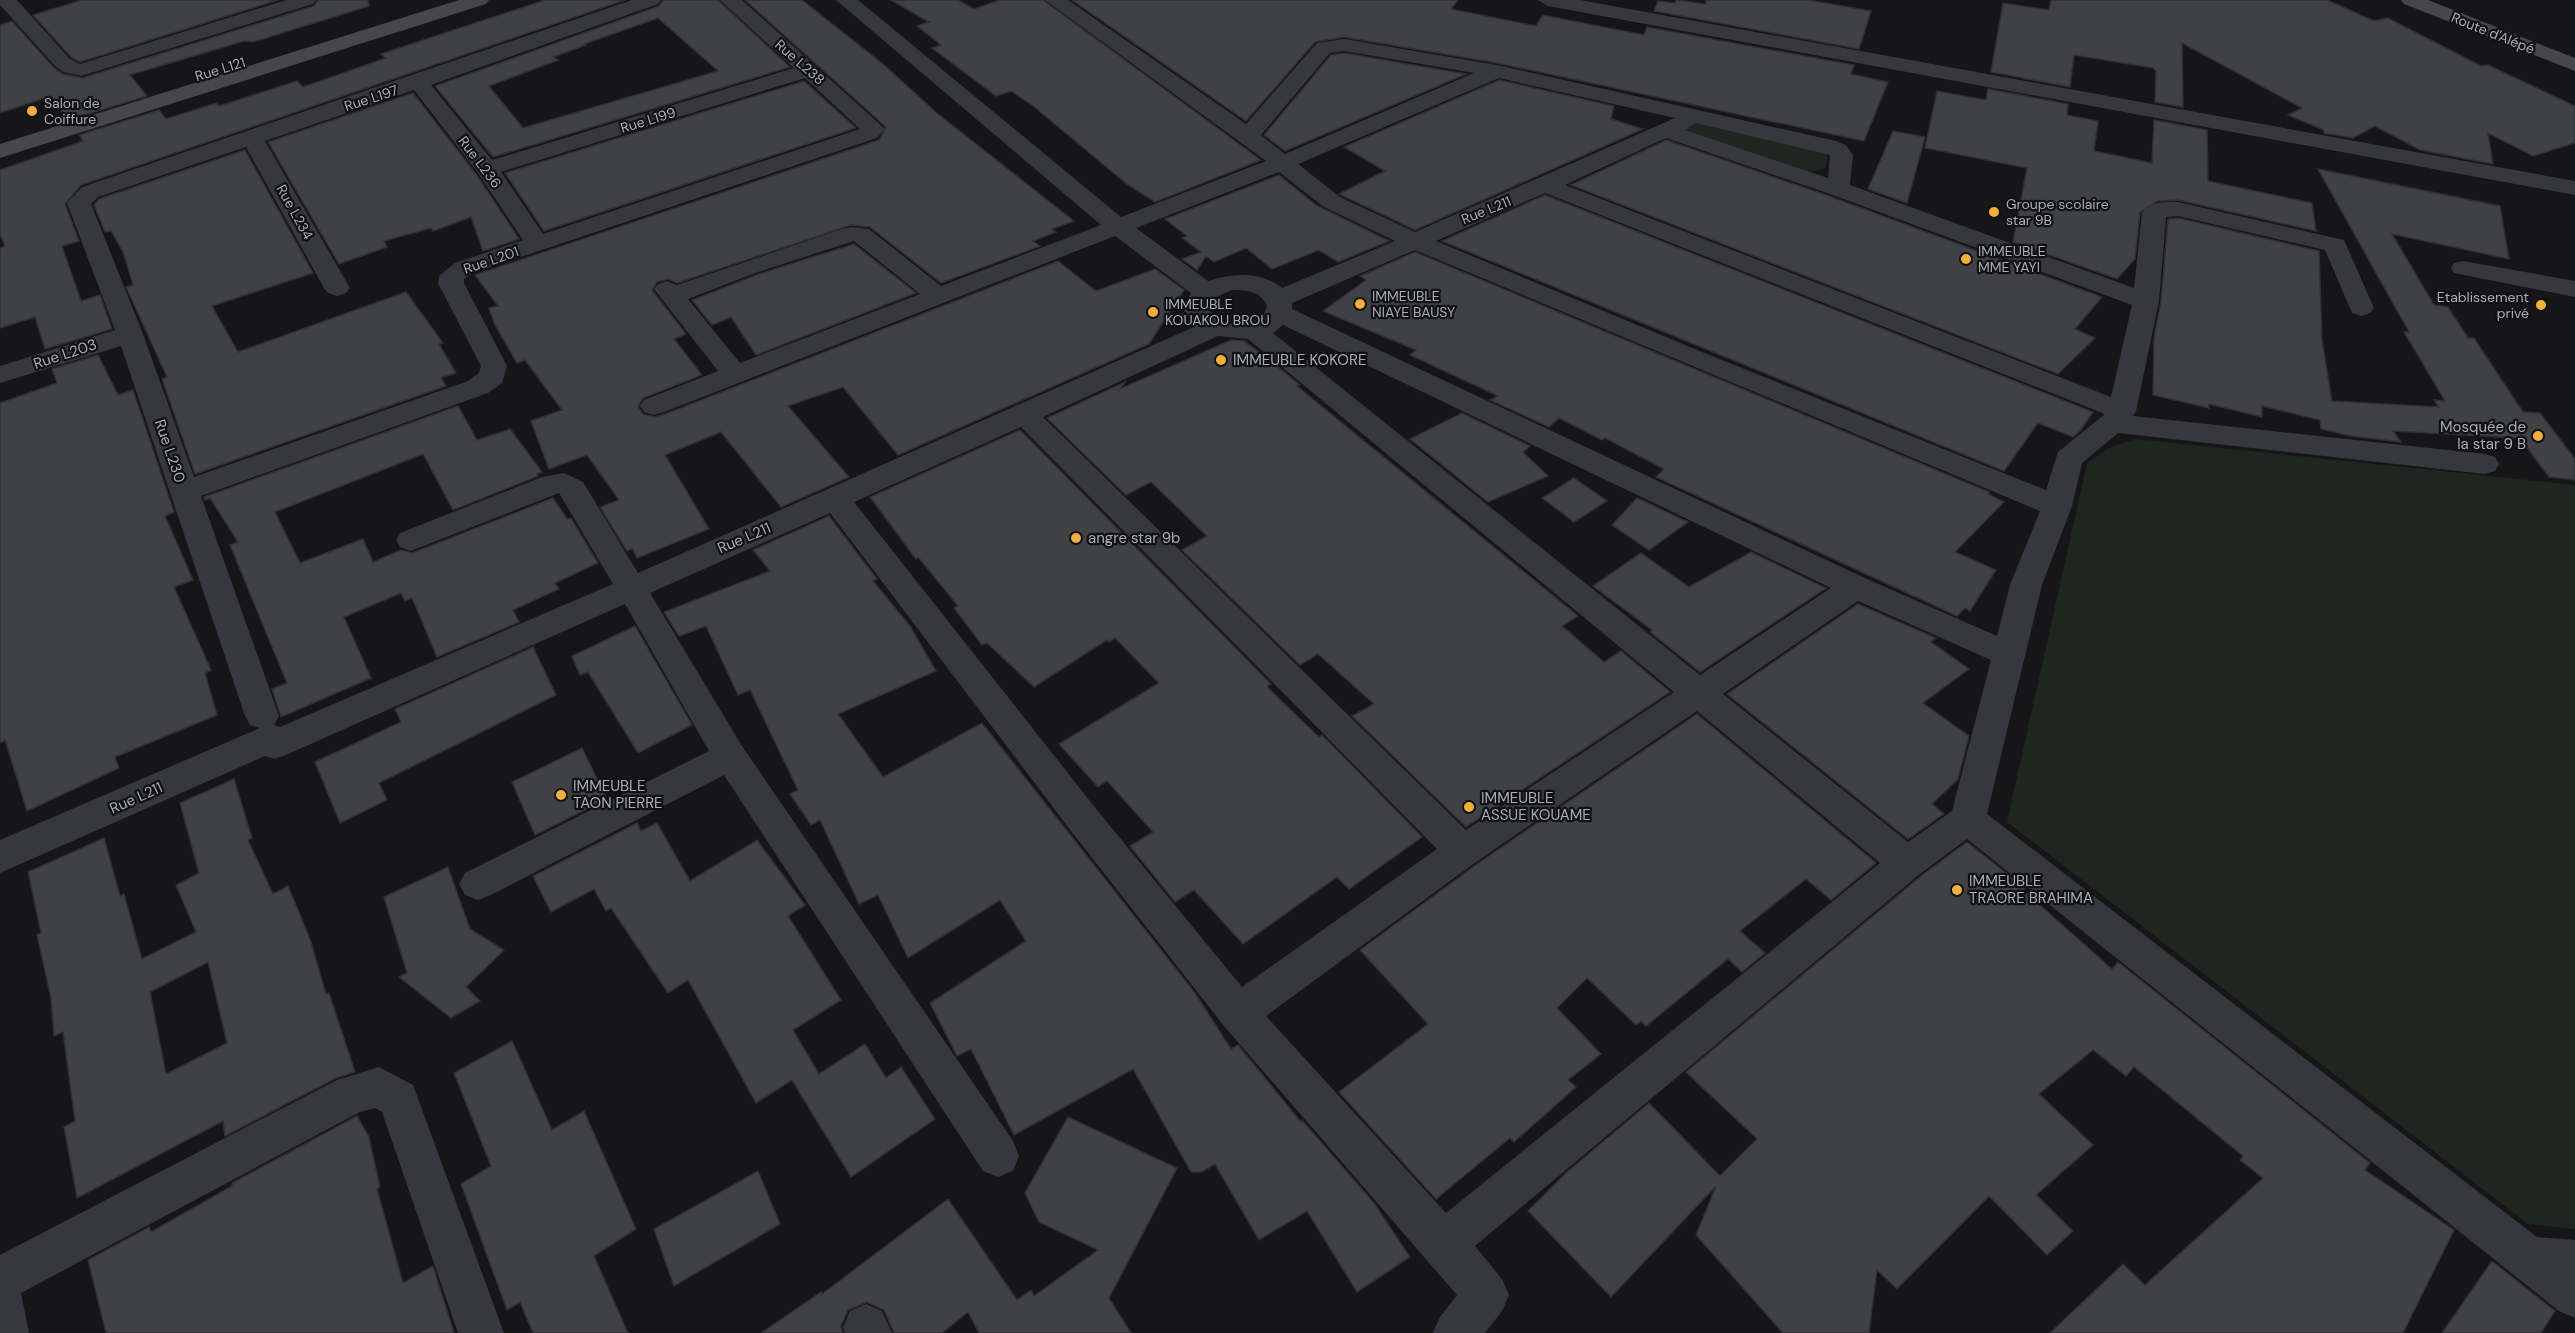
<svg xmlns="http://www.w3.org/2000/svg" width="2575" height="1333" font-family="'DM Sans',sans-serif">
	<rect width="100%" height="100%" fill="#161618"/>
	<!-- green -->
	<g fill="#1e261f">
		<polygon points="1699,122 1828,148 1826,168 1809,172 1679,132"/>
		<polygon points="2136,439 2575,485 2575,1229 2528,1224 2007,822 2087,463 2109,448"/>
	</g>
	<!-- building -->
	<g fill="#404145" stroke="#303034" stroke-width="1.5" fill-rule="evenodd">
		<polygon points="82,0 278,0 80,62 71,57 33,15"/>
		<polygon points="318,0 368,0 369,6 253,42 244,41 130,75 147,96 68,120 51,96 0,113 0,25 12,21 55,69 63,74 82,78 314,6"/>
		<polygon points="545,0 625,0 81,185 65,204 79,241 62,246 81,301 100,295 112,329 45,349 35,317 0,328 0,248 5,246 0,235 0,170 83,141 79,135 159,110 166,119 216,103 219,106 297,81 303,87 386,58 381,54"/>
		<path d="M 663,0 L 718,0 L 790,67 L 493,157 L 435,86 L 659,6 ZM 658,18 L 718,71 L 523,128 L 489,86 L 558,60 L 553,57 L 586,45 L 584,44 Z"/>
		<polygon points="745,0 802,0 883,64 938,114 1074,221 1052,229 1056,232 1033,241 1040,246 941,283 870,227 851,225 677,283 668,279 657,282 652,290 686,334 674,339 702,375 643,398 638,407 643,414 655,417 665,414 1058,261 1096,291 1155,269 1184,290 1149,344 898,455 843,387 788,406 849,477 781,507 721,432 665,455 709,529 637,558 632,548 627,551 600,507 619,500 587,455 549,469 531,421 562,410 525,360 517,363 495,325 489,308 498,306 475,275 879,140 886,127"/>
		<polygon points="891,0 958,0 974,9 1000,0 1043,0 1261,160 1155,202 1128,185 1032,105 1011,91 996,96 932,48 941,45 917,26 929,22"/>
		<polygon points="1072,0 1458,0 1451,9 1536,26 1543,15 1644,35 1647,27 1854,65 1851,74 1888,82 1864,141 1497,63 1344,37 1315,42 1246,121"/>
		<polygon points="1676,0 1706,4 1706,0 1808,0 1871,11 1859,49 1654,11 1658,1 1675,3"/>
		<polygon points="2051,0 2327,0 2374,21 2388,18 2481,66 2488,65 2575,106 2575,143 2533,156 2488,133 2493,164 2420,150 2375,126 2353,138 2324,133 2324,130 2288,115 2302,108 2182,43 2183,107 2155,102 2156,71 2153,68 2074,55 2070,87 1991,72 2003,3 2049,10"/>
		<polygon points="1344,53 1466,74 1285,151 1264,135 1331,55"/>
		<polygon points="1499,80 1614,106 1611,119 1643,129 1415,230 1339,194 1385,171 1344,147"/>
		<polygon points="804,81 856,128 544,231 505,173"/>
		<polygon points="1988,89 2068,104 2067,115 2098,121 2094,151 2152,163 2154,120 2207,130 2208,181 2312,203 2316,231 2178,200 2158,201 2140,212 2135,259 2117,279 2013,242 2027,168 1925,148 1937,91 1986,100"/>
		<polygon points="413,93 476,174 519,239 483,251 471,217 433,231 431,228 384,241 387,247 339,264 268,142"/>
		<polygon points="1893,131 1925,137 1907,203 1868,189"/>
		<polygon points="1666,140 1829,196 2102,297 2075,329 2095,338 2058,374 1571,185"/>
		<polygon points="245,150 313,273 212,306 238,352 406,292 443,343 439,344 456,373 441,378 446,386 195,474 162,379 167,377 126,287 133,285 123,252 111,231 105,232 94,205 99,199"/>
		<polygon points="2318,169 2500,206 2509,259 2392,234 2434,305 2448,307 2468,338 2474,338 2523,412 2540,413 2575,459 2575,480 2549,477 2520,438 2393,431 2401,442 2351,436 2321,429 2320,420 2262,406 2262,417 2209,404 2209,408 2153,395 2154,338 2161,301 2168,219 2178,218 2319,251 2322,340 2332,401 2439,407 2434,400 2445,401 2404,332 2409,332"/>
		<polygon points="1279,175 1316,205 1389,241 1338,262 1319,250 1272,269 1246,248 1214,262 1206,256 1197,270 1182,259 1201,252 1182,238 1187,236 1165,219"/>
		<polygon points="1545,195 2093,412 2080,431 2073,437 2038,423 2004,471 1442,241"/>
		<polygon points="854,244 916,293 756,355 731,317 712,325 692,300 759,274"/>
		<polygon points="1415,252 1989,492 1988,494 2004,502 1955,552 1996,570 1970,611 1965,608 1957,616 1656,477 1664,469 1605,438 1602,440 1559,418 1549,427 1490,400 1498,396 1410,355 1416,350 1323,311 1366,280 1360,276"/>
		<polygon points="1231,340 1244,341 1267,358 1300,385 1297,386 1578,616 1562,626 1604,662 1621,651 1670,692 1466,827 1352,716 1374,704 1318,654 1300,665 1182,550 1207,536 1151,482 1126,495 1047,418 1125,382 1120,389"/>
		<polygon points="98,355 118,395 133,390 174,512 165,516 193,580 174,587 211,670 205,673 217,715 115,757 119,768 27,811 5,740 0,743 0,403 57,383 52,369"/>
		<polygon points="458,406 477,440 510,429 542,472 537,474 538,476 453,510 423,454 275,512 300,563 363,539 373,562 401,550 412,553 553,498 567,519 571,518 598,563 555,583 559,589 513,610 519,622 437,657 412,598 405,601 401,593 344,617 371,678 281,717 272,689 287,683 230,545 238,542 210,498 205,500 204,497"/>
		<polygon points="1462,413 1530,446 1523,452 1548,476 1488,502 1410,439"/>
		<polygon points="1020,430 1271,684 1267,687 1319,737 1322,735 1422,837 1349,889 1337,877 1243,944 1194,890 1175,902 1130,846 1153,832 1107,781 1098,787 1059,744 1159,683 1115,638 1109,642 1107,640 1034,687 987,643 982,645 954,608 958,606 918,557 916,559 870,497"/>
		<polygon points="1574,478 1607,501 1574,522 1542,498"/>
		<polygon points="1637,498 1688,522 1649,550 1612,525"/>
		<polygon points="829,516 877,579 873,581 910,626 936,671 838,714 883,777 982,723 1195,993 1231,1049 1238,1045 1301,1122 1302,1120 1374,1203 1410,1257 1357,1292 1307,1211 1259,1240 1215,1164 1202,1172 1191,1172 1133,1069 1014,1135 971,1049 957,1056 930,1003 1026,941 1000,900 908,958 878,895 859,904 820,820 811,825 790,794 798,790 750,690 738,695 706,626 679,636 664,612 770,571 753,550"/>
		<polygon points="1751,552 1826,588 1700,672 1650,632 1652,630 1593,586 1641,553 1689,587"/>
		<polygon points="1858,604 1936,638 1931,642 1969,669 1923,703 1969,736 1958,779 1932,804 1944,814 1908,839 1727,694"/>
		<polygon points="635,626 692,725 638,753 588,672 580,675 572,656"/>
		<polygon points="533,647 556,695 379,783 387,800 340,823 315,762 401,722 395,709"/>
		<polygon points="1697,714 1876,863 1831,900 1806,879 1740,931 1765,953 1742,972 1728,959 1646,1026 1641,1021 1636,1025 1587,978 1557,1008 1601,1054 1568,1080 1576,1087 1514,1142 1510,1138 1436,1199 1339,1092 1428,1024 1360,950 1477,864"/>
		<polygon points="582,748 607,799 535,835 512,782"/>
		<path d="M 234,779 L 252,838 L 248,840 L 273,894 L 288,886 L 310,939 L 326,994 L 329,993 L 355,1072 L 336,1078 L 225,1136 L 223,1121 L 77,1198 L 64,1127 L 75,1121 L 63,1032 L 54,1036 L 51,998 L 37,935 L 41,933 L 28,872 L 104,838 L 120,896 L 124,894 L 142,959 L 196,932 L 176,885 L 199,873 L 180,803 ZM 208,962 L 227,1043 L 166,1074 L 150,992 Z"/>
		<polygon points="637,823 641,831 657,823 690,881 757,840 805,905 788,916 841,1000 793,1030 819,1074 865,1044 886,1078 901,1067 935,1119 851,1177 792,1080 756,1103 688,980 668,993 611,908 606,911 594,889 551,912 533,876"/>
		<polygon points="1967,842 2025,888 2023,890 2112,969 2118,962 2370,1163 2365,1170 2454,1230 2403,1333 2050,1333 2123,1264 2145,1285 2263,1178 2240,1160 2243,1156 2134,1067 2126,1076 2093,1050 2039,1094 2093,1145 2036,1195 2073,1231 2047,1255 1989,1196 1897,1289 1877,1270 1869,1333 1783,1333 1696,1235 1716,1186 1611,1297 1528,1211 1567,1172 1649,1103 1720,1176 1757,1139 1686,1072 1921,876"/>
		<polygon points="448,867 470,929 504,950 466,987 480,1001 451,1018 399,977 407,973 384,897"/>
		<polygon points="512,1041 552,1130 584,1111 636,1229 594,1256 628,1333 533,1333 520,1302 507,1310 461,1184 491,1166 454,1073"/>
		<polygon points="357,1116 369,1137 380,1187 377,1189 403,1283 433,1266 454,1333 106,1333 88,1260 149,1227 151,1232 232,1186 232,1183"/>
		<polygon points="1068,1117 1177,1168 1109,1298 1131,1333 979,1333 968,1312 942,1333 894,1333 884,1310 867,1302 848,1310 841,1326 843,1333 761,1333 821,1292 822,1294 948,1199 1017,1300 1031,1290 1034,1296 1098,1250 1039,1222 1025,1193"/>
		<polygon points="758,1171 780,1224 674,1286 654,1229"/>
		<polygon points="2492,1261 2555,1311 2541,1333 2442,1333"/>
	</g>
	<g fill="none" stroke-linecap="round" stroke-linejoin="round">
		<!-- street -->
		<g fill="#37383d" fill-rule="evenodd">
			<polygon points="0,0 17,0 70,59 80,64 286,0 316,0 313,4 81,76 63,72 56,67 0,5"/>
			<path d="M 632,0 L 661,0 L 658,4 L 431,85 L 492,160 L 794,68 L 720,0 L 742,0 L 885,129 L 877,138 L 473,273 L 464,279 L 464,283 L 507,366 L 502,383 L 488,393 L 201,496 L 279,716 L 274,725 L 280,727 L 613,584 L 559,493 L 411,551 L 400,547 L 396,540 L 400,533 L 542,477 L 564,473 L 583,482 L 638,573 L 1194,327 L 1182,307 L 1191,293 L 1115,236 L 664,412 L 654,415 L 644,412 L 640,406 L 644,400 L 718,371 L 654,289 L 658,284 L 667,281 L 677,285 L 842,229 L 851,227 L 869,229 L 941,286 L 1101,225 L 836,0 L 858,0 L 1121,217 L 1266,161 L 1045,0 L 1068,0 L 1246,124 L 1317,43 L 1344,39 L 1497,65 L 1836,141 L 1846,145 L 1853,155 L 1850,185 L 2134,288 L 2142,213 C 2150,201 2165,202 2178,202 L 2344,240 L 2374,308 L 2370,313 L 2361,316 L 2352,313 L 2325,250 L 2178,216 L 2166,217 L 2159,301 L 2136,411 L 2133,416 L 2485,454 L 2495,457 L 2499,464 L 2495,471 L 2485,474 L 2118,433 L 2082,463 L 2072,506 L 2042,585 L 1987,814 L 2537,1237 L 2575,1240 L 2575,1318 L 2559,1311 L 1967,839 L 1920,874 L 1475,1246 L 1502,1279 L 1509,1295 L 1502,1311 L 1485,1333 L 1433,1333 L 1440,1317 L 1457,1295 L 1224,1026 L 1071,831 L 830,513 L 650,593 L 742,746 L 1013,1141 L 1019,1156 L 1013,1171 L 998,1177 L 983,1171 L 724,775 L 491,895 L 478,900 L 465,895 L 459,884 L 465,873 L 709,751 L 625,604 L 286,755 L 274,759 L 265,756 L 0,873 L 0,840 L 260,728 L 250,725 L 245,716 L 121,346 L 0,383 L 0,366 L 115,330 L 67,203 L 82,187 ZM 1344,51 L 1474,73 L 1285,154 L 1261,135 L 1330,53 ZM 805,78 L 860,129 L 543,234 L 501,172 ZM 1499,78 L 1675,118 L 1415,232 L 1340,197 L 1298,164 ZM 414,90 L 478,173 L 523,240 L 455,263 L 439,276 L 438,283 L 481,366 L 479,373 L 468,381 L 194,477 L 143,334 L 91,204 L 98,197 L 246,147 L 324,288 L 328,293 L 337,296 L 346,293 L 350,288 L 265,141 ZM 1696,123 L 1830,155 L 1828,178 L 1685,130 ZM 1666,138 L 1830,194 L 2132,305 L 2111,397 L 1565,185 ZM 1279,172 L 1324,207 L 1395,241 L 1282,288 C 1261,271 1232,273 1208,281 L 1136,228 ZM 1545,193 L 2105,414 L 2058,452 L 2046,490 L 1702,352 L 1436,241 ZM 854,241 L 920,294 L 740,363 L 688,299 L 758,272 ZM 1415,250 L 2040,511 L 2010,585 L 1997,636 L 1867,579 L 1292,309 L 1292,303 ZM 1232,290 C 1247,290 1261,291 1267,306 L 1264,314 C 1248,331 1218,326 1208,307 L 1214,298 ZM 1283,325 L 1831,588 L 1700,675 L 1273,333 ZM 1218,336 L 1248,339 L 1674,692 L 1466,830 L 1043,417 ZM 1021,427 L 1437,849 L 1242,987 L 1097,810 L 854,502 ZM 1858,601 L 1991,660 L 1952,811 L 1908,842 L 1723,694 ZM 1697,711 L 1880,863 L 1446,1213 L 1266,1016 L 1476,862 Z"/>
			<polygon points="1538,0 1580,0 2575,181 2575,195 1548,6"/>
			<polygon points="2463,261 2575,281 2575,297 2454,273 2451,268 2454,263"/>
			<polygon points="379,1067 413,1085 504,1333 458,1333 382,1112 375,1108 360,1112 21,1293 29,1333 0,1333 0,1255 337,1080"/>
			<polygon points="866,1304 882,1311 892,1333 845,1333 843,1327 850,1311"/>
		</g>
		<!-- secondary -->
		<g fill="#45474d" fill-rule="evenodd">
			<polygon points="459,0 489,0 486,4 0,158 0,144"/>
			<polygon points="2401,0 2428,0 2575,58 2575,71 2404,4"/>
		</g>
	</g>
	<!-- markers -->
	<g fill="#f2b134" stroke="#111113" stroke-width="2">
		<circle cx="32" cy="111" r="6"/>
		<circle cx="1994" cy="212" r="6"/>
		<circle cx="1966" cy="259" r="6"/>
		<circle cx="1360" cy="304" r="6"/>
		<circle cx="2541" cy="305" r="6"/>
		<circle cx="1153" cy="312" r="6"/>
		<circle cx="1221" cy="360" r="6"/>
		<circle cx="2538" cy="436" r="6"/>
		<circle cx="1076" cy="538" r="6"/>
		<circle cx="561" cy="795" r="6"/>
		<circle cx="1469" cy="807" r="6"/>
		<circle cx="1957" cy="890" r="6"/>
	</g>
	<g text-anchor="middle" stroke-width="4.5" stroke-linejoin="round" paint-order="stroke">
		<!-- far-street labels -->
		<g font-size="14" fill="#a8adb8" stroke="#111113">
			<text transform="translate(2493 33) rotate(22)" y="5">Route d'Alépé</text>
			<text transform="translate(800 62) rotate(41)" y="5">Rue L238</text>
			<text transform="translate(220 69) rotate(-17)" y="5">Rue L121</text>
			<text transform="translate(371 98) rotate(-18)" y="5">Rue L197</text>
			<text transform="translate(648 120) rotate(-17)" y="5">Rue L199</text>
			<text transform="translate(480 162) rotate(53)" y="5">Rue L236</text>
			<text transform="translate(1486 210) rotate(-22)" y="5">Rue L211</text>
			<text transform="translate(295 212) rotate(61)" y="5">Rue L234</text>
			<text transform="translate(491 260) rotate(-19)" y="5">Rue L201</text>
		</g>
		<!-- far-poi labels -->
		<g font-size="14" fill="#a8adb8" stroke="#111113" text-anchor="start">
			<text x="44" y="108">Salon de<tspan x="44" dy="16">Coiffure</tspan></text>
			<text x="2006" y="209">Groupe scolaire<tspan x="2006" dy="16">star 9B</tspan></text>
			<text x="1978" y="256">IMMEUBLE<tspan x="1978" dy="16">MME YAYI</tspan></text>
			<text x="1372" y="301">IMMEUBLE<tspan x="1372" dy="16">NIAYE BAUSY</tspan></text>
			<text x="2529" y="302" text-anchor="end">Etablissement<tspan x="2529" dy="16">privé</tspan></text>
			<text x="1165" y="309">IMMEUBLE<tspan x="1165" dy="16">KOUAKOU BROU</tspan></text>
		</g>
		<!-- street labels -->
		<g font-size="15" fill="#a8adb8" stroke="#111113">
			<text transform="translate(65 354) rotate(-18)" y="5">Rue L203</text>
			<text transform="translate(170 451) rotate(71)" y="5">Rue L230</text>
			<text transform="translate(744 538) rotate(-23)" y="5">Rue L211</text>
			<text transform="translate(136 798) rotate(-24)" y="5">Rue L211</text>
		</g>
		<!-- poi labels -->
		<g font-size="15" fill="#a8adb8" stroke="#111113" text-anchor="start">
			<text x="1233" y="365">IMMEUBLE KOKORE</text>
			<text x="2526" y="432" text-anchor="end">Mosquée de<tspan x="2526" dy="17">la star 9 B</tspan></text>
			<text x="1088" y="543">angre star 9b</text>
			<text x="573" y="791">IMMEUBLE<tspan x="573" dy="17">TAON PIERRE</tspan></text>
			<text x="1481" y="803">IMMEUBLE<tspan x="1481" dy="17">ASSUE KOUAME</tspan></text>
			<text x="1969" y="886">IMMEUBLE<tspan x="1969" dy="17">TRAORE BRAHIMA</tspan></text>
		</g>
	</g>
</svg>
